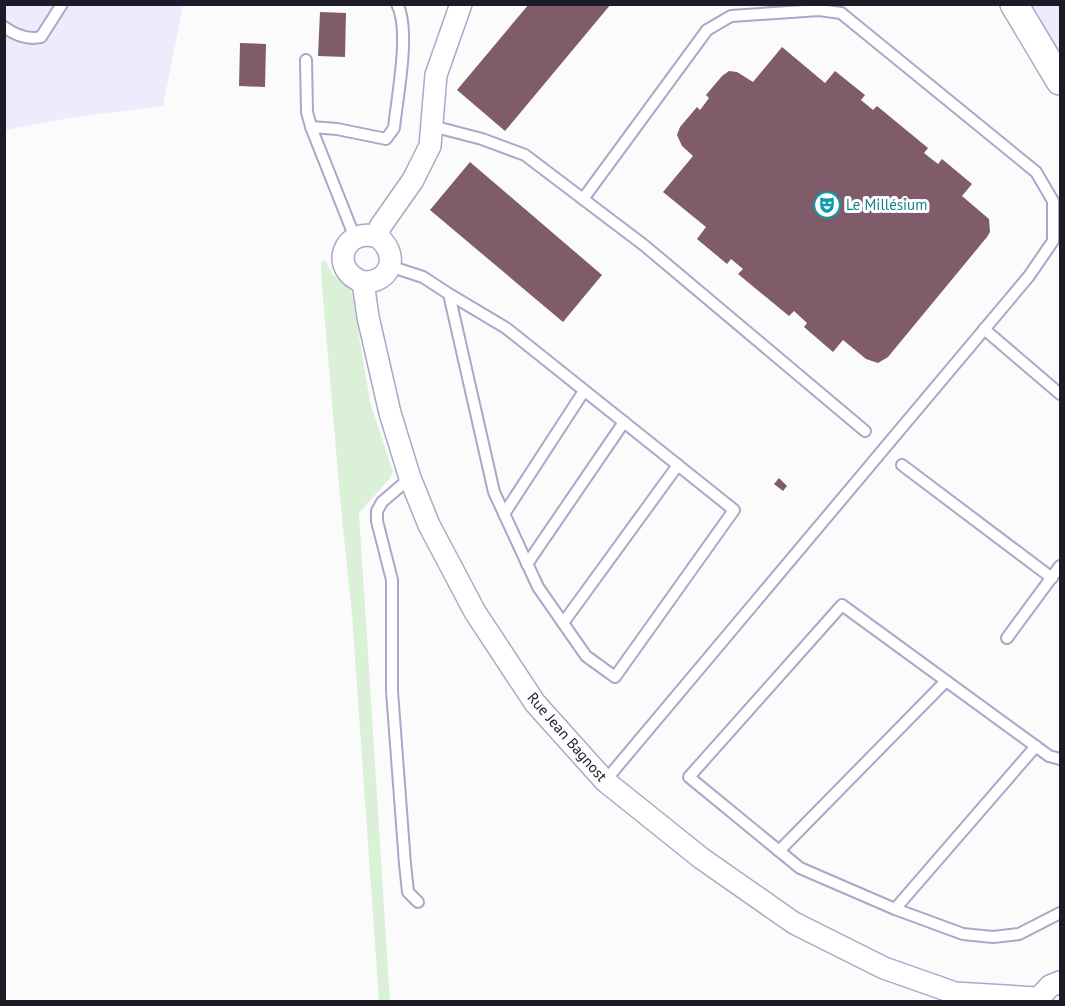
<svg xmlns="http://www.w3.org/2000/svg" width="1065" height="1006" font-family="'PT Sans',sans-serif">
	<rect width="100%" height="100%" fill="#fbfbfb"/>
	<!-- built -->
	<g fill="#efebfd">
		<polygon points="5,5 183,5 163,106 69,118 5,130"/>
		<polygon points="1027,5 1060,5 1060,57"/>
	</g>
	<!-- green -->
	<polygon fill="#daf1d7" points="325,260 333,275 346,282 352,293 370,402 393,471 390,478 359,513 390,1001 379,1001 352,614 341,508 322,286 321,262"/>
	<!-- building -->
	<g fill="#805c6a">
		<polygon points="529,4 611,4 505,131 457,90"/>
		<polygon points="320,12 346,13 345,57 318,56"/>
		<polygon points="240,43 266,44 265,87 239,86"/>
		<polygon points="782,47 825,83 835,71 865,95 861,100 873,110 877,106 928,148 924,153 938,164 942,159 972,184 962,196 989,219 990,232 987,237 888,357 878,363 866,359 843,340 833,352 804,327 807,323 794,311 789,316 738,274 743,269 731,259 727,264 697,239 706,227 663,192 693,156 682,146 677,135 680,127 697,107 700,110 709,98 706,95 722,76 729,71 737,72 753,82"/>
		<polygon points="470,162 602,275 563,322 430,210"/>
		<polygon points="779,478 787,486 783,491 774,484"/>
	</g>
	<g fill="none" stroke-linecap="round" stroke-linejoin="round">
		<!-- service casing -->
		<g stroke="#ada6c9" stroke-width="14">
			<g id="service">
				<path d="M 4,27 C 15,35 28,40 41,37 L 62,4"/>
				<polyline points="306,60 307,112 311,127 355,238"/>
				<polyline points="432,126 482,139 525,155 645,246 865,431"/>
				<path d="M 311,127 L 337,129 L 386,139 L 394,128 C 397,97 411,30 397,4"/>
				<polyline points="583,199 707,30 731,16 819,10 841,13 1036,172 1053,201 1053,241 1029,276 605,781"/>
				<polyline points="389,266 423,277 449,294 494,492 538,587 586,656 615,677 734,510 506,328 449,294"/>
				<polyline points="984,329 1060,394"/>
				<polyline points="902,465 1052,578"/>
				<polyline points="410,478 382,502 377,511 377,521 392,580 392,691 405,864 408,892 418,902"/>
				<polyline points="504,514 584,391"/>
				<polyline points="527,564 624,422"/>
				<polyline points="563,623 678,465"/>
				<polyline points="1007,638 1060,566"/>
				<polyline points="1060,759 1049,756 842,605 689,777 800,868 895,909 963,934 993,937 1019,934 1060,913"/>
				<polyline points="779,851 946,681"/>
				<polyline points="895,909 1036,746"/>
			</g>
		</g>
		<!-- minor casing -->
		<g stroke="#ada6c9" stroke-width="24">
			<g id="minor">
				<path d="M 378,237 C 400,255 391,283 363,282 L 368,317 L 390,413 L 410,478 L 429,525 L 475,612 L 535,703 L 605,781 L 701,858 L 794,923 L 884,968 L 955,993 L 1037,998"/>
				<path d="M 363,282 C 328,270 343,226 378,237 L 380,227 L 413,180 L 430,146 L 436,75 L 461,4"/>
				<polyline points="1035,1002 1050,986 1060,982"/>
			</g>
		</g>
		<!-- tertiary casing -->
		<g stroke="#ada6c9" stroke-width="30">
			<polyline id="tertiary" points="1014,4 1060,81"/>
		</g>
		<!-- service -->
		<use href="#service" stroke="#fff" stroke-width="10"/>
		<!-- minor -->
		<use href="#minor" stroke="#fff" stroke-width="21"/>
		<!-- tertiary -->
		<use href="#tertiary" stroke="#fff" stroke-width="27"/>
	</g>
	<!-- icons -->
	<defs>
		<g id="theatre-ring" transform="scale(1.35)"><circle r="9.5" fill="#fff" stroke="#0f9aa8" stroke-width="1.5"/><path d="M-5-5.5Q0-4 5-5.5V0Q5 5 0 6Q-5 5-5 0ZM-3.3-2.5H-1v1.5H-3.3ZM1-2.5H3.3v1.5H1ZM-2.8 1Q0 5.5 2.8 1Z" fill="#0f9aa8"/></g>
	</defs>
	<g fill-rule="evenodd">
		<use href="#theatre-ring" x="827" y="205"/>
	</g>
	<g text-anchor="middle" stroke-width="6" stroke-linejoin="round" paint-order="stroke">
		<!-- culture labels -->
		<g font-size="15" fill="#0d838f" stroke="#fff" text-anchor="start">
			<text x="846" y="210">Le Millésium</text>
		</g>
		<!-- street labels -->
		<g font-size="15" fill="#1e1b28" stroke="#fff">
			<text transform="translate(567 737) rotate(49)" y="5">Rue Jean Bagnost</text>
		</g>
	</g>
	<!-- border -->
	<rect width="1065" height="1006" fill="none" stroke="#1e1b28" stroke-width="12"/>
</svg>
